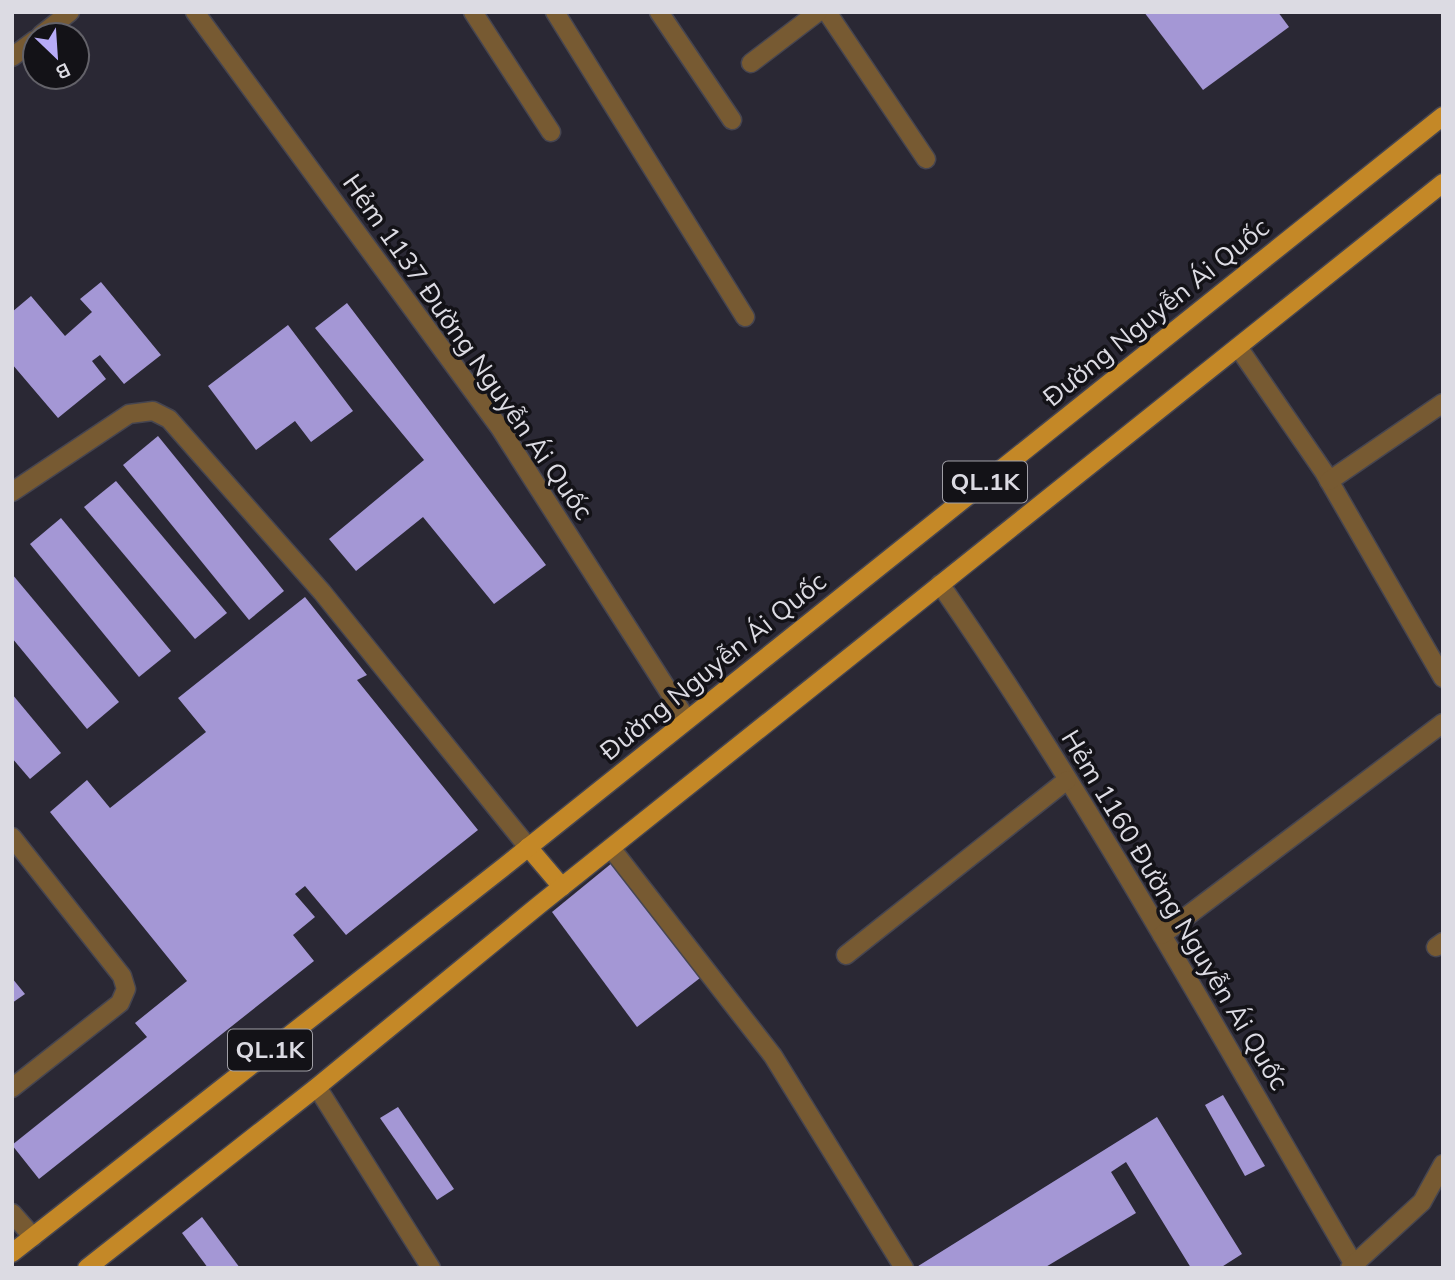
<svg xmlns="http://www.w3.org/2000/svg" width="1455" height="1280" font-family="Mulish,sans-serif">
	<rect width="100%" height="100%" fill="#2a2834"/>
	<!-- building -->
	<g fill="#a497d5">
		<polygon points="1144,12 1278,12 1289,27 1203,90"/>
		<polygon points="101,282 161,355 124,384 100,355 92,361 106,379 58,418 12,364 12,312 31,296 65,336 92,312 80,299"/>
		<polygon points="347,303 546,565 494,604 423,517 356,571 329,539 424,460 315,328"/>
		<polygon points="288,325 353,411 311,442 295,421 256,450 208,386"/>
		<polygon points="158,436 284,591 249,620 123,465"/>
		<polygon points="116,481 227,613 195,639 84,507"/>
		<polygon points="61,518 171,651 139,677 30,544"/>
		<polygon points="12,574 119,702 87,729 12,638"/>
		<polygon points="305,597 367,675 357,680 478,830 346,935 305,886 295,894 315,917 293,935 314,961 39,1179 12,1145 147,1037 135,1023 187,981 50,812 87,780 110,808 206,732 178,698"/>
		<polygon points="12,694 61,753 30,779 12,758"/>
		<polygon points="612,863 700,978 637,1027 552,912"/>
		<polygon points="12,978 25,994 12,1003"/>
		<polygon points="1223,1095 1265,1166 1245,1176 1205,1105"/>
		<polygon points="398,1107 454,1189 437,1200 380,1118"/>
		<polygon points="1157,1117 1242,1254 1220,1268 1191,1268 1126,1162 1111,1172 1136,1213 1044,1268 915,1268"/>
		<polygon points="202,1217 240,1268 208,1268 182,1233"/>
	</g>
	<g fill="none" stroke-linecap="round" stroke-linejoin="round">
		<!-- minor casing -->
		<g stroke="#464550" stroke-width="21">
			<g id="minor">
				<polyline points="195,12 500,428 687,720"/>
				<polyline points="473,12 551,132"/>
				<polyline points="555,12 745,317"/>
				<polyline points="659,12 732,120"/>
				<polyline points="827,12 926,159"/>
				<polyline points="41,35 70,12"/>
				<polyline points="12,57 35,40"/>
				<polyline points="751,63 818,12"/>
				<polyline points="1238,347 1324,472 1443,678"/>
				<polyline points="1329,481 1443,403"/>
				<polyline points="12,492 129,414 153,411 169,419 322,592 528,847"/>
				<path d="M 940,584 C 1092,803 1221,1038 1356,1268"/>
				<polyline points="12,837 122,976 126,989 120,1003 12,1088"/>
				<polyline points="611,848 773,1056 904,1268"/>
				<polyline points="1162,935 1443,723"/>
				<polyline points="1436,947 1443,942"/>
				<polyline points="846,955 1067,780"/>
				<polyline points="317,1087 431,1268"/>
				<polyline points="12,1213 33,1237"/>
				<polyline points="1350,1268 1422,1202 1443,1164"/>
			</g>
		</g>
		<!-- major casing -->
		<g stroke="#464550" stroke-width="21">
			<g id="major">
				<polyline points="528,847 562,887"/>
				<polyline points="12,1253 505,866 1443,116"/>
				<polyline points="87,1268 317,1087 539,905 1443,183"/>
			</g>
		</g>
		<!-- minor -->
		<use href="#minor" stroke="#775a32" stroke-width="18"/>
		<!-- major -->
		<use href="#major" stroke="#c48827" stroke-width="18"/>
	</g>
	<g text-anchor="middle" stroke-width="7" stroke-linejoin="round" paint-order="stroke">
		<!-- shield labels -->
		<g fill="#131217" stroke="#a09fa6" stroke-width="2">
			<rect x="943" y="461.5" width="84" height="41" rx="5"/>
			<rect x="228" y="1029.5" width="84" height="41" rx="5"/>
		</g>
		<g font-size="24" font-weight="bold" fill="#dcdbe3">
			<text x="985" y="490">QL.1K</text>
			<text x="270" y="1058">QL.1K</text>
		</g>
		<!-- street labels -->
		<g font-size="26" fill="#dcdbe3" stroke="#131217">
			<text transform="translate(1156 312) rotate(-39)" y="9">Đường Nguyễn Ái Quốc</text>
			<text transform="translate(468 347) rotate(55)" y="9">Hẻm 1137 Đường Nguyễn Ái Quốc</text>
			<text transform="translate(713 666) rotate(-39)" y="9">Đường Nguyễn Ái Quốc</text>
			<text transform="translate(1175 910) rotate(59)" y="9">Hẻm 1160 Đường Nguyễn Ái Quốc</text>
		</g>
	</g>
	<!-- border -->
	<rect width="1455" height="1280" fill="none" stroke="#dcdbe3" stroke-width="28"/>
	<!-- north arrow -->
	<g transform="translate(56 56) rotate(155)"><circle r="33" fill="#131217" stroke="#636269" stroke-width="2"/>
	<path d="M0-5L12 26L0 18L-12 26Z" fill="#b7abf8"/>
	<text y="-10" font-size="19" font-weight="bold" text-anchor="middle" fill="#dcdbe3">B</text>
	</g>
</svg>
